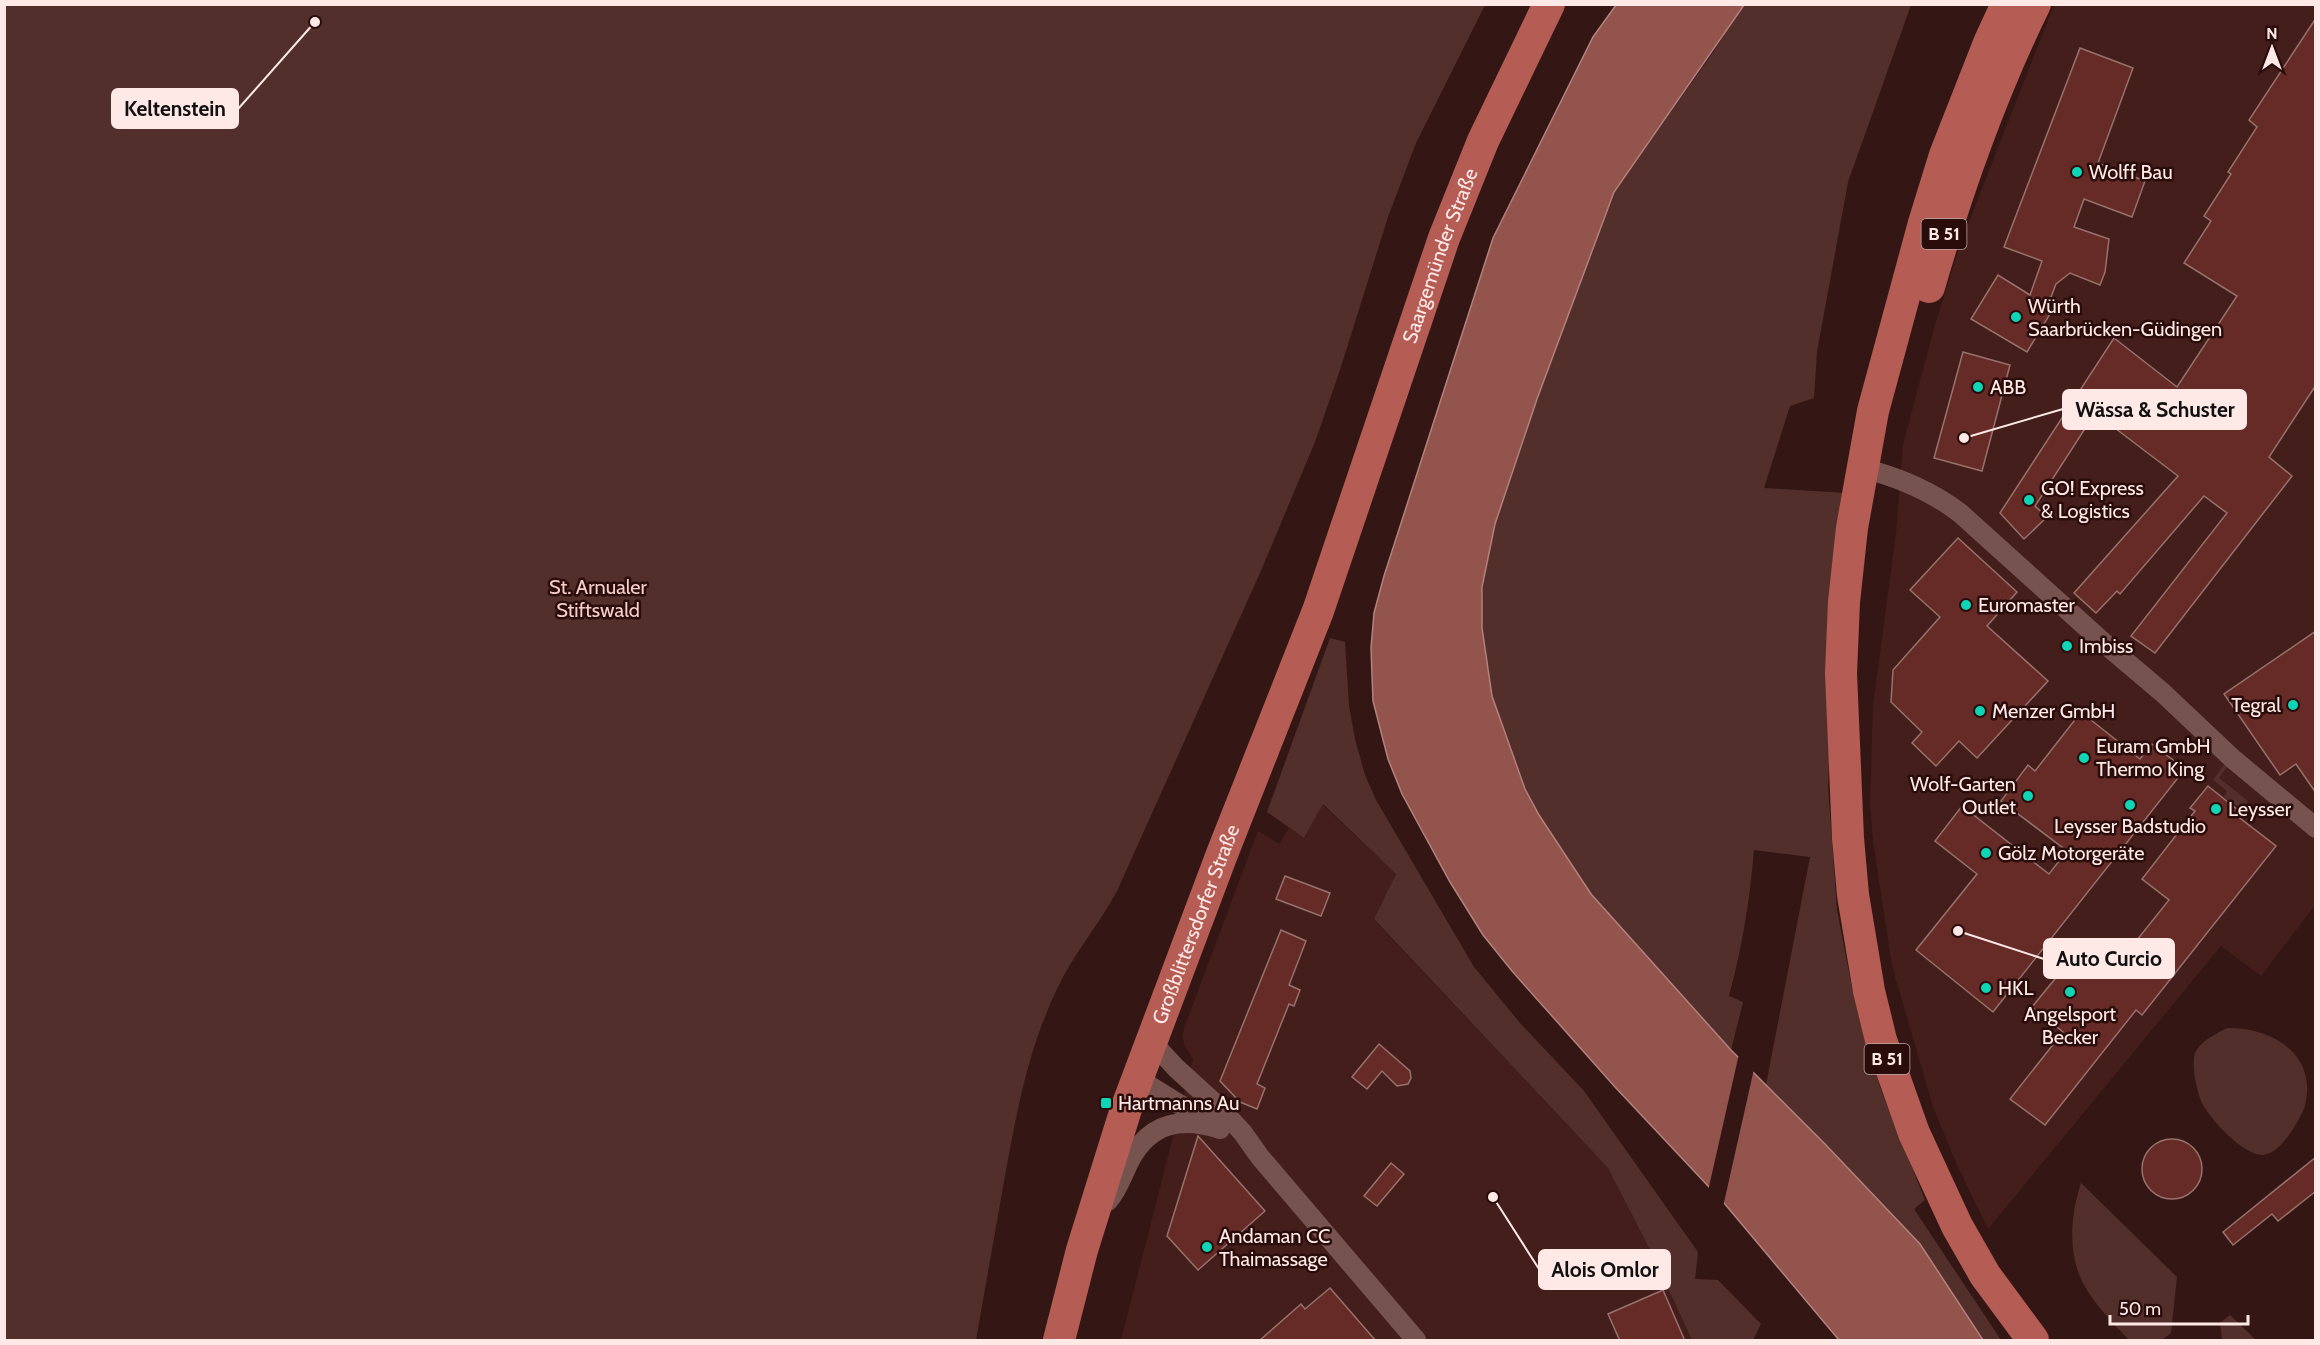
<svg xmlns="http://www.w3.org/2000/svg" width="2320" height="1345" font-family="Cabin,sans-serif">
	<rect width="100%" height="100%" fill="#341714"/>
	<!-- built -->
	<g fill="#431e1b">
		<polygon points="2054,5 2315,5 2315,905 2261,976 2221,946 1988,1229 1957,1165 1933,1107 1892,966 1873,841 1870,804 1873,706 1896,533 1903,445 1934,328 1961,242"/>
		<polygon points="1322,804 1396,874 1374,920 1608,1168 1650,1250 1692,1340 1121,1340 1193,1059 1185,1046 1182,1036 1185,1026 1258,831 1279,844 1289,828 1304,838"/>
	</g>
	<!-- green -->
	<g fill="#532f2b">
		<path d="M 5,4 L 1485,5 L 1416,143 L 1388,217 L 1339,373 L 1315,442 L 1260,573 L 1117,891 C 1099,925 1073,954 1057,989 C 1027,1051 1015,1120 1003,1187 C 994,1238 985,1289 976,1340 L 5,1340 Z"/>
		<path d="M 1743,5 L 1911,5 L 1848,182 L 1817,352 L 1814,398 L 1790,406 L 1764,488 L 1846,493 L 1837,569 L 1828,787 L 1837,910 L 1852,988 L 1866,1043 L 1881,1090 L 1925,1200 L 1914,1209 L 2001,1340 L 1983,1340 L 1920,1244 L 1766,1085 L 1810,857 L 1754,850 C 1750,899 1742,948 1729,996 L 1743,1002 L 1731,1050 L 1591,894 L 1539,815 L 1525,788 L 1492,696 L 1482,628 L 1481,605 L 1485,567 L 1495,525 L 1537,399 L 1614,192 L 1714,51 Z"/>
		<polygon points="1330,638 1345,642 1349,706 1355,739 1365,775 1376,800 1474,967 1520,1023 1584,1091 1698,1252 1695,1279 1718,1280 1761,1324 1753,1340 1692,1340 1650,1250 1608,1168 1374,919 1396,874 1323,804 1304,838 1267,812"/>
		<polygon points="2226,762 2229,764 2219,778 2248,801 2242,809 2224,797 2227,791 2213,780"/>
		<path d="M 2227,1028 C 2272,1027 2320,1055 2304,1109 C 2297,1123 2281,1154 2263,1155 C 2244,1156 2210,1119 2202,1103 C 2197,1092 2191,1065 2195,1053 C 2200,1041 2216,1034 2227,1028 Z"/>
		<path d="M 2081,1183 L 2177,1277 L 2171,1333 L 2162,1340 L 2129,1340 C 2113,1323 2094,1304 2083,1283 C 2067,1253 2071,1213 2081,1183 Z"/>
		<polygon points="2230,1315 2256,1340 2222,1340 2220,1323"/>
	</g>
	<!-- water -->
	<polygon fill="#94544e" stroke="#b4817c" stroke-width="1.5" points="1616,5 1744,5 1614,192 1537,399 1495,524 1482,587 1482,628 1492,696 1525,789 1539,815 1591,894 1731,1050 1825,1144 1920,1244 1983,1340 1839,1340 1724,1203 1615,1087 1512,971 1483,935 1450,882 1402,794 1388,759 1373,701 1371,648 1374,613 1384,576 1493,238 1593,37"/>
	<!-- pier -->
	<polygon fill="#341714" points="1739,1054 1754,1069 1723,1207 1708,1191"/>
	<!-- building -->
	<g fill="#662b27" stroke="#97726d" stroke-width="1.5">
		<polygon points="2316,18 2316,385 2269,457 2292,476 2155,653 2131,636 2227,513 2204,496 2120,594 2117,591 2096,613 2074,593 2178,476 2095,413 2035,506 2047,517 2024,539 2000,513 2114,338 2177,387 2237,296 2184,263 2211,221 2204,216 2231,174 2228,172 2257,127 2249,120"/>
		<polygon points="2080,48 2133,68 2098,163 2145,181 2132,217 2084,199 2074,227 2109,239 2105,272 2100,285 2070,273 2056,284 2048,305 2053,309 2027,352 1971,319 1998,275 2030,295 2042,261 2004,247"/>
		<polygon points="1963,352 2010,365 1982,471 1934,458"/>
		<polygon points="1958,538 2017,592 1987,626 2048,681 1977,758 1959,741 1936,766 1912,743 1922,732 1891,702 1893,670 1940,617 1910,590"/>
		<polygon points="2316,631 2316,793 2296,764 2280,775 2224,694"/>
		<polygon points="2081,712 2140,759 2152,744 2185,769 1993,1012 1916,950 1977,874 1935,841 1962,806 2049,874 2067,851 2001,801 2028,765 2035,771"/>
		<polygon points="2208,786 2239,811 2236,815 2276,846 2142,1015 2136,1010 2045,1125 2010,1099 2063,1032 2032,1007 2086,941 2117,965 2169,900 2142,879 2195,811 2190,808"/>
		<polygon points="1285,876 1330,893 1321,916 1276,899"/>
		<polygon points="1281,930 1306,941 1289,985 1300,990 1294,1006 1289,1004 1257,1084 1265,1088 1257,1109 1240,1102 1220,1081"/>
		<polygon points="1379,1044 1410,1071 1411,1078 1408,1084 1397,1086 1382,1071 1367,1089 1352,1077"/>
		<polygon points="1198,1136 1265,1211 1198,1270 1167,1236"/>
		<circle cx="2172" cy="1169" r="30"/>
		<polygon points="2316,1157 2316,1191 2278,1221 2272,1214 2233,1245 2223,1232"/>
		<polygon points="1391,1163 1404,1174 1377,1206 1364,1196"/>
		<polygon points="1330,1288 1376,1341 1259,1341 1301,1304 1305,1309"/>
		<polygon points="1663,1290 1685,1341 1620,1341 1608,1314"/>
	</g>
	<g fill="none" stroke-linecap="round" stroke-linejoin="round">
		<!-- minor -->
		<g stroke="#76534f" stroke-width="20">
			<path d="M 1862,468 C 1898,477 1931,491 1960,513 L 2104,643 L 2163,693 L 2233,759 L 2316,828"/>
			<polyline points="1150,1040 1176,1068 1221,1109 1243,1133 1260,1157 1416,1340"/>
			<polyline points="1137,1078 1211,1124"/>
			<path d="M 1108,1201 C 1118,1190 1123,1174 1130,1160 C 1150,1123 1181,1116 1220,1129"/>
		</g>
		<!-- primary -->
		<g stroke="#b55c55" stroke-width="32">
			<polyline points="2007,4 1989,43 1945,155 1924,223 1873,411 1852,528 1844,602 1841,673 1848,838 1853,895 1869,991 1881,1040 1914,1133 1957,1226 1985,1275 2033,1340"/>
			<path d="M 1929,287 C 1957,190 1990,96 2035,4"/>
			<path id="s1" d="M 1059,1340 L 1082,1250 L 1126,1109 L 1222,854 L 1318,611 L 1444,238 L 1483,141 L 1549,4"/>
		</g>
	</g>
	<!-- markers -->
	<g fill="#0dd5b5" stroke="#2a0d0b" stroke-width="2">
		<circle cx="2077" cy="172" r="6"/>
		<circle cx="2016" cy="317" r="6"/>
		<circle cx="1978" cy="387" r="6"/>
		<circle cx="2029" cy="500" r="6"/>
		<circle cx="1966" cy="605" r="6"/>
		<circle cx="2067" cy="646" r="6"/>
		<circle cx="2293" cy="705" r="6"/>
		<circle cx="1980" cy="711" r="6"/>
		<circle cx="2084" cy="758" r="6"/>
		<circle cx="2028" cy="796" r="6"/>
		<circle cx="2130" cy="805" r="6"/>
		<circle cx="2216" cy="809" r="6"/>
		<circle cx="1986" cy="853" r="6"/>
		<circle cx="1986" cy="988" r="6"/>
		<circle cx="2070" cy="992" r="6"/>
		<rect x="1100" y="1097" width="12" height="12" rx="3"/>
		<circle cx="1207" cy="1247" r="6"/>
	</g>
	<g text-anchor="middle" stroke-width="5" stroke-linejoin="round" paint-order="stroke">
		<!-- shield labels -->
		<g fill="#2a0d0b" stroke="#bfa7a4" stroke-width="1.5">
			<rect x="1921.5" y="219" width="45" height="30" rx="4.5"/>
			<rect x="1864.5" y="1044" width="45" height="30" rx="4.5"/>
		</g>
		<g font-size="18" font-weight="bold" fill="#ffe9e6">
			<text x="1944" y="240">B 51</text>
			<text x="1887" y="1065">B 51</text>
		</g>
		<!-- poi labels -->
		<g font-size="20" fill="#ffe9e6" stroke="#2a0d0b" text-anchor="start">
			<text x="2089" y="179">Wolff Bau</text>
			<text x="2028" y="313">Würth<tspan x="2028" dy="23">Saarbrücken-Güdingen</tspan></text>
			<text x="1990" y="394">ABB</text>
			<text x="2041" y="495">GO! Express<tspan x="2041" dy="23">&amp; Logistics</tspan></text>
			<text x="1978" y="612">Euromaster</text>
			<text x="2079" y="653">Imbiss</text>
			<text x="2281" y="712" text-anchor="end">Tegral</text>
			<text x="1992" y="718">Menzer GmbH</text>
			<text x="2096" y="753">Euram GmbH<tspan x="2096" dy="23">Thermo King</tspan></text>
			<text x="2016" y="791" text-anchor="end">Wolf-Garten<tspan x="2016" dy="23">Outlet</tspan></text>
			<text x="2228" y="816">Leysser</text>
			<text x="2130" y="833" text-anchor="middle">Leysser Badstudio</text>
			<text x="1998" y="860">Gölz Motorgeräte</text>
			<text x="1998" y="995">HKL</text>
			<text x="2070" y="1021" text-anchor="middle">Angelsport<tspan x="2070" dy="23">Becker</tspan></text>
			<text x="1118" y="1110">Hartmanns Au</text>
			<text x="1219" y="1243">Andaman CC<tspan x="1219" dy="23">Thaimassage</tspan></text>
		</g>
		<!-- street labels -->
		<g font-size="20" fill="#ffe9e6" stroke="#2a0d0b">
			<text dy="7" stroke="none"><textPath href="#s1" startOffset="1150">Saargemünder Straße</textPath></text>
			<text dy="7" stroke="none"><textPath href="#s1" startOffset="438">Großblittersdorfer Straße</textPath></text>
		</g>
		<!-- park labels -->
		<g font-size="20" fill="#f6cec9" stroke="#2a0d0b">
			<text x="598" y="594">St. Arnualer<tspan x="598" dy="23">Stiftswald</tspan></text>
		</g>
	</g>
	<!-- callouts -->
	<path fill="none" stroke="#ffe9e6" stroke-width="2" d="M315 22L238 109M1964 438L2063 409M1958 931L2044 959M1493 1197L1539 1269"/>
	<g fill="#ffe9e6" stroke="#2a0d0b" stroke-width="2">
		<circle cx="315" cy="22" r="6"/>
		<circle cx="1964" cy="438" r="6"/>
		<circle cx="1958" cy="931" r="6"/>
		<circle cx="1493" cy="1197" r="6"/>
	</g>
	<g fill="#ffe9e6" stroke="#ffe9e6" stroke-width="2">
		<rect x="112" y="89" width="126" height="39" rx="6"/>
		<rect x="2063" y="390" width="183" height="39" rx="6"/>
		<rect x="2044" y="939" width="130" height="39" rx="6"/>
		<rect x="1539" y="1250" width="131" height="39" rx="6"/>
	</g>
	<g font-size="21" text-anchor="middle" font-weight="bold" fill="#111">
		<text x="175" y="116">Keltenstein</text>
		<text x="2155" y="417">Wässa &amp; Schuster</text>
		<text x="2109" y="966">Auto Curcio</text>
		<text x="1605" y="1277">Alois Omlor</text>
	</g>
	<!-- border -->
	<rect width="2320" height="1345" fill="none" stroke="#ffe9e6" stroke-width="12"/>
	<!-- north arrow -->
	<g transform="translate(2272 48)" stroke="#2a0d0b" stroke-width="4.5" paint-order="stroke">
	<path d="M0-4.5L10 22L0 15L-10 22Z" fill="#ffe9e6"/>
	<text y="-9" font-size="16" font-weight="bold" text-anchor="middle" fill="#ffe9e6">N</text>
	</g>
	<!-- scale -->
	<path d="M2110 1315v9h138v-9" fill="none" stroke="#ffe9e6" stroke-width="3"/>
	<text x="2119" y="1315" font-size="18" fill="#ffe9e6" stroke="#2a0d0b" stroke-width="4.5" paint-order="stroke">50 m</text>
</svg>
